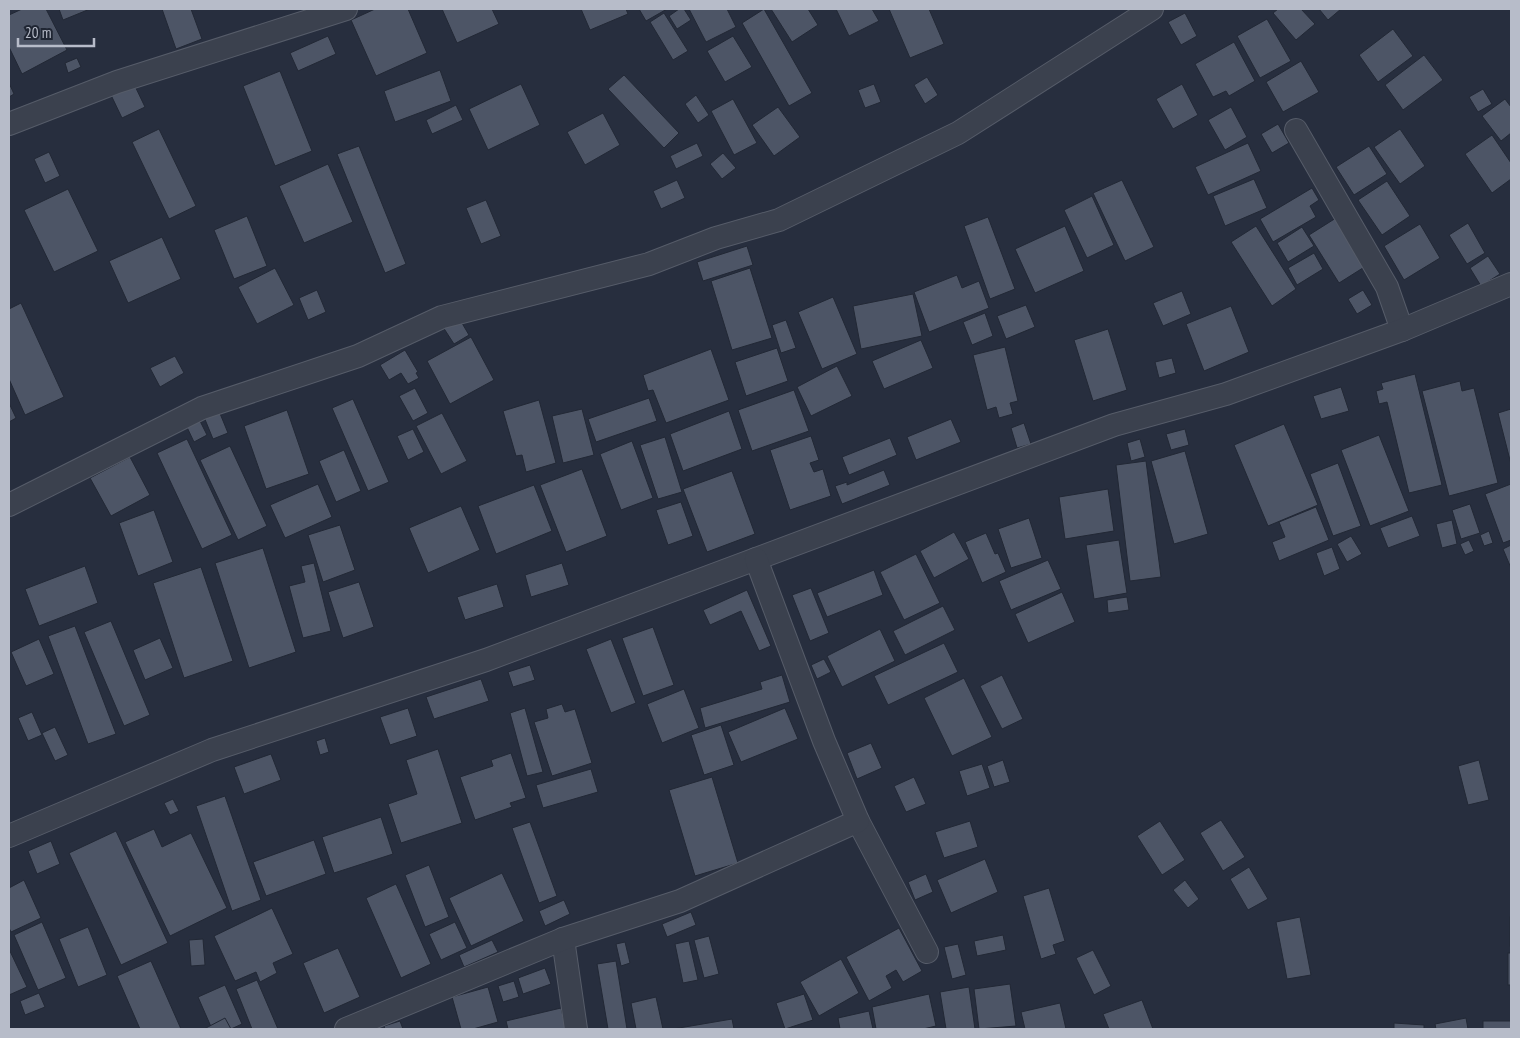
<svg xmlns="http://www.w3.org/2000/svg" width="1520" height="1038" font-family="'PT Sans Narrow',sans-serif">
	<rect width="100%" height="100%" fill="#272e3e"/>
	<!-- building -->
	<g fill="#4d5566" stroke="#222835">
		<polygon points="22,9 46,9 67,50 22,74 9,47 9,15"/>
		<polygon points="59,9 90,9 63,20"/>
		<polygon points="162,9 191,9 202,39 176,49"/>
		<polygon points="375,9 408,9 427,53 376,76 351,20"/>
		<polygon points="442,9 492,9 499,24 457,43"/>
		<polygon points="581,9 626,9 628,14 590,30"/>
		<polygon points="639,9 667,9 646,21"/>
		<polygon points="679,9 684,9 691,20 677,29 669,16"/>
		<polygon points="689,9 727,9 736,27 706,42"/>
		<polygon points="764,9 812,93 789,106 742,23"/>
		<polygon points="771,9 808,9 818,25 792,42"/>
		<polygon points="836,9 872,9 879,21 849,36"/>
		<polygon points="889,9 929,9 944,44 910,58"/>
		<polygon points="1278,9 1301,9 1315,24 1296,40 1273,13"/>
		<polygon points="1319,9 1341,9 1328,20"/>
		<polygon points="664,13 688,51 673,60 650,22"/>
		<polygon points="1185,13 1197,36 1181,45 1168,22"/>
		<polygon points="1267,19 1291,61 1260,78 1237,36"/>
		<polygon points="1393,29 1413,56 1378,82 1359,55"/>
		<polygon points="328,36 336,54 298,71 290,53"/>
		<polygon points="733,36 752,67 725,82 707,51"/>
		<polygon points="1234,42 1255,81 1229,96 1226,91 1213,97 1195,64"/>
		<polygon points="1424,55 1443,80 1403,110 1385,85"/>
		<polygon points="77,58 81,67 68,73 65,63"/>
		<polygon points="1301,61 1319,92 1283,112 1266,82"/>
		<polygon points="440,70 451,101 395,122 384,91"/>
		<polygon points="280,71 312,151 275,166 243,86"/>
		<polygon points="624,75 679,133 664,148 608,89"/>
		<polygon points="927,77 938,95 925,104 914,85"/>
		<polygon points="9,83 14,94 9,97"/>
		<polygon points="134,84 145,107 122,118 111,95"/>
		<polygon points="521,84 540,125 488,150 469,109"/>
		<polygon points="874,84 881,102 865,108 858,90"/>
		<polygon points="1182,84 1198,115 1173,129 1156,99"/>
		<polygon points="1483,89 1492,104 1478,112 1469,97"/>
		<polygon points="696,95 709,115 698,123 685,104"/>
		<polygon points="733,99 757,143 734,155 711,111"/>
		<polygon points="1505,99 1511,107 1511,133 1501,141 1482,116"/>
		<polygon points="456,105 463,120 432,134 426,120"/>
		<polygon points="778,107 800,137 774,156 752,125"/>
		<polygon points="1231,107 1247,137 1225,150 1208,120"/>
		<polygon points="603,113 620,145 585,165 567,132"/>
		<polygon points="1278,124 1289,143 1272,153 1261,134"/>
		<polygon points="159,129 196,206 169,219 132,142"/>
		<polygon points="1400,129 1425,166 1400,184 1374,147"/>
		<polygon points="1492,135 1511,163 1511,179 1492,193 1465,154"/>
		<polygon points="697,143 703,156 676,169 670,156"/>
		<polygon points="1248,143 1261,171 1208,195 1195,167"/>
		<polygon points="359,146 406,264 385,273 337,154"/>
		<polygon points="1369,146 1387,174 1354,195 1336,167"/>
		<polygon points="49,152 60,176 45,183 34,159"/>
		<polygon points="723,153 736,168 722,179 710,164"/>
		<polygon points="328,164 353,222 304,243 279,186"/>
		<polygon points="1254,179 1267,208 1225,226 1213,196"/>
		<polygon points="677,180 685,198 661,209 653,191"/>
		<polygon points="1122,180 1154,247 1125,261 1093,193"/>
		<polygon points="1387,181 1410,216 1382,235 1358,200"/>
		<polygon points="1312,188 1319,200 1310,206 1316,217 1273,242 1260,219"/>
		<polygon points="68,189 98,251 54,272 24,210"/>
		<polygon points="1092,196 1114,245 1087,258 1064,210"/>
		<polygon points="486,200 501,236 481,244 466,208"/>
		<polygon points="247,216 267,266 234,279 214,230"/>
		<polygon points="988,217 1015,289 990,299 964,226"/>
		<polygon points="1336,218 1366,266 1339,283 1309,235"/>
		<polygon points="1468,223 1485,253 1467,264 1449,235"/>
		<polygon points="1420,224 1440,258 1404,280 1384,246"/>
		<polygon points="1065,226 1084,271 1035,293 1015,249"/>
		<polygon points="1256,226 1296,289 1272,306 1231,242"/>
		<polygon points="1302,227 1314,246 1288,262 1277,243"/>
		<polygon points="162,237 181,279 128,303 109,261"/>
		<polygon points="747,246 753,265 703,281 697,262"/>
		<polygon points="1314,253 1323,269 1297,285 1288,268"/>
		<polygon points="1488,256 1500,274 1481,286 1470,268"/>
		<polygon points="275,268 294,305 257,324 238,287"/>
		<polygon points="750,268 772,338 732,350 711,281"/>
		<polygon points="957,275 962,288 979,281 989,308 929,332 914,292"/>
		<polygon points="317,290 326,312 308,320 299,298"/>
		<polygon points="1363,290 1372,305 1357,314 1348,299"/>
		<polygon points="1182,291 1191,314 1163,326 1153,303"/>
		<polygon points="913,294 922,336 861,349 853,306"/>
		<polygon points="833,297 857,354 822,369 798,312"/>
		<polygon points="21,303 64,397 25,415 9,379 9,309"/>
		<polygon points="1026,305 1035,327 1006,339 997,316"/>
		<polygon points="1231,306 1249,352 1204,371 1186,324"/>
		<polygon points="985,313 993,336 972,345 963,322"/>
		<polygon points="459,318 469,335 454,344 443,327"/>
		<polygon points="786,320 796,348 781,353 772,325"/>
		<polygon points="1108,329 1127,390 1093,401 1074,340"/>
		<polygon points="471,337 494,380 450,404 427,361"/>
		<polygon points="921,340 933,368 884,389 872,361"/>
		<polygon points="1005,347 1018,401 1010,403 1013,414 999,418 996,407 987,410 973,355"/>
		<polygon points="777,348 788,381 746,396 735,362"/>
		<polygon points="711,349 729,400 666,423 653,390 648,391 643,375"/>
		<polygon points="405,350 418,372 416,373 419,378 408,384 401,373 389,380 380,365"/>
		<polygon points="175,356 184,373 160,387 150,368"/>
		<polygon points="1172,358 1176,373 1159,378 1155,362"/>
		<polygon points="837,366 852,396 811,416 797,387"/>
		<polygon points="1415,374 1442,485 1409,493 1387,402 1379,404 1376,391 1383,389 1381,383"/>
		<polygon points="1460,381 1462,391 1474,388 1498,483 1449,496 1422,391"/>
		<polygon points="1341,387 1349,411 1321,419 1313,396"/>
		<polygon points="415,388 428,413 413,421 399,396"/>
		<polygon points="794,390 809,431 752,451 738,410"/>
		<polygon points="649,398 657,421 596,442 588,419"/>
		<polygon points="353,399 389,482 368,491 332,408"/>
		<polygon points="539,400 556,463 526,472 522,455 516,456 503,411"/>
		<polygon points="9,403 16,418 9,422"/>
		<polygon points="582,409 594,455 563,463 552,416"/>
		<polygon points="1511,409 1511,464 1498,413"/>
		<polygon points="287,410 309,474 266,489 244,426"/>
		<polygon points="219,411 228,433 213,439 204,417"/>
		<polygon points="729,411 742,449 683,471 670,434"/>
		<polygon points="442,413 467,461 441,474 416,426"/>
		<polygon points="198,417 207,435 194,442 185,423"/>
		<polygon points="951,419 961,442 916,460 907,437"/>
		<polygon points="1024,423 1031,444 1017,448 1011,428"/>
		<polygon points="1284,424 1318,505 1268,526 1234,445"/>
		<polygon points="413,429 424,452 408,460 397,436"/>
		<polygon points="1185,429 1189,445 1171,450 1166,434"/>
		<polygon points="1379,435 1409,511 1370,526 1341,450"/>
		<polygon points="811,436 819,460 810,463 814,472 823,469 831,496 790,510 770,450"/>
		<polygon points="665,437 682,492 658,499 640,445"/>
		<polygon points="890,438 897,455 849,475 842,457"/>
		<polygon points="187,439 232,535 202,549 157,453"/>
		<polygon points="1140,439 1145,457 1131,461 1127,443"/>
		<polygon points="632,441 653,498 621,510 600,454"/>
		<polygon points="230,446 267,526 238,540 200,460"/>
		<polygon points="344,450 361,491 336,502 319,461"/>
		<polygon points="1185,451 1208,534 1174,544 1151,461"/>
		<polygon points="130,457 150,495 111,516 90,478"/>
		<polygon points="1146,461 1161,577 1130,581 1116,465"/>
		<polygon points="1338,463 1361,526 1333,536 1310,474"/>
		<polygon points="582,469 607,536 566,552 540,485"/>
		<polygon points="884,470 890,485 842,504 835,486 847,482 847,485"/>
		<polygon points="732,471 755,534 707,552 683,489"/>
		<polygon points="318,484 332,517 285,538 270,505"/>
		<polygon points="1511,484 1511,540 1503,543 1485,494"/>
		<polygon points="534,485 552,531 496,554 478,506"/>
		<polygon points="1108,489 1114,531 1065,539 1059,497"/>
		<polygon points="681,502 693,536 668,545 656,510"/>
		<polygon points="1470,504 1480,533 1461,539 1452,510"/>
		<polygon points="461,506 480,550 428,573 409,528"/>
		<polygon points="1316,507 1329,540 1279,561 1272,542 1285,537 1279,522"/>
		<polygon points="154,510 173,562 138,576 119,523"/>
		<polygon points="1412,516 1420,536 1388,548 1380,528"/>
		<polygon points="1029,518 1042,558 1011,568 998,529"/>
		<polygon points="1452,520 1457,544 1442,548 1436,524"/>
		<polygon points="340,525 355,570 323,582 308,535"/>
		<polygon points="1489,531 1493,543 1484,546 1480,535"/>
		<polygon points="954,532 969,559 934,578 920,551"/>
		<polygon points="986,533 995,554 998,553 1006,572 982,583 965,542"/>
		<polygon points="1351,536 1362,554 1347,562 1337,544"/>
		<polygon points="1119,540 1127,593 1094,599 1086,545"/>
		<polygon points="1469,540 1474,551 1465,555 1460,544"/>
		<polygon points="1511,545 1511,568 1503,549"/>
		<polygon points="1332,547 1340,569 1324,576 1316,553"/>
		<polygon points="263,548 296,652 249,668 215,563"/>
		<polygon points="916,554 940,603 904,620 880,572"/>
		<polygon points="1048,560 1061,589 1011,610 999,581"/>
		<polygon points="314,563 331,631 303,638 289,586 305,582 301,566"/>
		<polygon points="562,563 569,585 531,597 525,575"/>
		<polygon points="85,566 98,603 39,626 25,589"/>
		<polygon points="201,567 233,661 184,678 153,583"/>
		<polygon points="874,570 883,595 827,617 817,593"/>
		<polygon points="359,582 374,627 343,638 328,592"/>
		<polygon points="497,584 504,607 465,620 457,597"/>
		<polygon points="811,588 829,633 810,641 792,595"/>
		<polygon points="747,590 771,646 759,651 741,611 710,625 703,610"/>
		<polygon points="1062,592 1075,622 1028,643 1015,614"/>
		<polygon points="1127,597 1129,610 1108,613 1107,600"/>
		<polygon points="943,606 955,630 905,655 893,631"/>
		<polygon points="111,621 150,715 124,726 84,632"/>
		<polygon points="75,626 116,734 88,744 48,636"/>
		<polygon points="653,627 674,685 643,696 622,638"/>
		<polygon points="880,629 895,661 842,687 827,656"/>
		<polygon points="160,638 173,668 145,680 133,650"/>
		<polygon points="39,639 54,674 26,686 11,652"/>
		<polygon points="611,639 636,703 611,713 586,649"/>
		<polygon points="944,643 958,672 888,705 874,676"/>
		<polygon points="824,659 831,672 817,679 811,665"/>
		<polygon points="530,665 535,680 513,687 508,672"/>
		<polygon points="782,675 790,702 705,728 700,708 762,689 760,682"/>
		<polygon points="1002,675 1023,719 1002,729 980,686"/>
		<polygon points="964,678 992,737 952,756 924,698"/>
		<polygon points="481,679 489,701 434,719 426,697"/>
		<polygon points="684,689 699,728 662,743 647,704"/>
		<polygon points="562,704 565,712 575,709 592,763 552,776 534,722 548,718 546,709"/>
		<polygon points="408,708 417,736 390,745 380,717"/>
		<polygon points="525,708 543,772 527,776 510,713"/>
		<polygon points="785,708 798,739 741,762 728,732"/>
		<polygon points="32,712 42,735 28,741 18,718"/>
		<polygon points="721,725 734,765 704,775 691,735"/>
		<polygon points="55,727 68,755 55,761 42,733"/>
		<polygon points="325,738 329,752 320,755 316,741"/>
		<polygon points="871,743 882,768 857,779 847,753"/>
		<polygon points="438,749 462,823 401,843 388,804 417,794 406,760"/>
		<polygon points="511,753 526,798 510,803 512,807 475,820 460,777 493,766 491,760"/>
		<polygon points="271,754 281,780 244,794 234,767"/>
		<polygon points="1003,760 1010,782 994,787 987,766"/>
		<polygon points="1479,760 1489,800 1468,805 1458,766"/>
		<polygon points="982,764 990,788 967,796 959,771"/>
		<polygon points="591,769 598,792 543,808 536,785"/>
		<polygon points="712,777 738,863 695,876 669,790"/>
		<polygon points="914,777 926,804 906,812 894,786"/>
		<polygon points="225,796 261,900 232,911 196,806"/>
		<polygon points="173,799 179,811 170,815 164,803"/>
		<polygon points="381,817 393,854 334,873 322,837"/>
		<polygon points="1221,820 1245,857 1223,871 1200,833"/>
		<polygon points="970,821 978,847 944,858 935,832"/>
		<polygon points="1160,821 1185,860 1162,875 1137,836"/>
		<polygon points="530,822 557,896 539,903 512,828"/>
		<polygon points="154,829 162,847 191,833 227,908 170,936 125,842"/>
		<polygon points="116,831 168,943 121,965 69,853"/>
		<polygon points="314,840 326,874 266,896 253,862"/>
		<polygon points="51,841 60,864 37,874 28,851"/>
		<polygon points="985,859 998,892 951,913 937,880"/>
		<polygon points="429,865 449,917 425,927 405,875"/>
		<polygon points="1249,867 1268,899 1248,910 1230,879"/>
		<polygon points="502,873 524,921 471,946 449,898"/>
		<polygon points="926,874 933,892 915,900 908,882"/>
		<polygon points="24,880 41,918 11,932 9,928 9,888"/>
		<polygon points="1185,880 1199,899 1188,908 1173,890"/>
		<polygon points="396,884 431,964 401,978 366,898"/>
		<polygon points="1049,888 1065,941 1053,945 1056,954 1041,959 1023,896"/>
		<polygon points="564,900 570,914 545,926 539,911"/>
		<polygon points="272,908 293,954 273,963 277,973 260,982 256,972 235,981 214,936"/>
		<polygon points="691,912 696,925 667,937 662,924"/>
		<polygon points="1300,917 1311,975 1287,979 1276,922"/>
		<rect x="1510" y="917" width="1" height="29"/>
		<polygon points="42,922 66,978 38,990 14,935"/>
		<polygon points="455,922 467,948 441,960 429,934"/>
		<polygon points="88,927 107,975 78,987 59,939"/>
		<polygon points="899,928 922,971 903,982 896,970 886,976 892,988 869,1001 846,957"/>
		<polygon points="1003,935 1006,950 977,956 974,941"/>
		<polygon points="709,936 719,974 704,978 694,940"/>
		<polygon points="203,939 205,965 191,966 189,940"/>
		<polygon points="492,940 498,952 464,967 459,955"/>
		<polygon points="689,941 698,980 683,983 675,944"/>
		<polygon points="625,942 630,963 621,966 616,944"/>
		<polygon points="958,944 966,975 952,979 944,947"/>
		<polygon points="338,948 360,997 324,1013 303,963"/>
		<polygon points="9,949 27,987 9,995"/>
		<polygon points="1093,950 1111,986 1094,995 1076,958"/>
		<rect x="1508" y="953" width="3" height="32"/>
		<polygon points="841,959 859,993 819,1016 800,982"/>
		<polygon points="151,961 181,1029 140,1029 117,976"/>
		<polygon points="616,961 627,1029 608,1029 597,964"/>
		<polygon points="545,968 551,984 523,994 518,978"/>
		<polygon points="257,980 278,1029 252,1029 236,989"/>
		<polygon points="514,981 519,997 503,1002 498,986"/>
		<polygon points="1010,984 1016,1026 979,1029 974,989"/>
		<polygon points="225,985 242,1024 231,1029 212,1029 198,997"/>
		<polygon points="488,987 498,1022 473,1029 461,1029 452,997"/>
		<polygon points="969,987 975,1029 946,1029 940,992"/>
		<polygon points="39,993 45,1007 25,1015 20,1001"/>
		<polygon points="804,994 813,1020 785,1029 776,1003"/>
		<polygon points="929,994 936,1026 923,1029 876,1029 872,1007"/>
		<polygon points="656,997 663,1029 636,1029 631,1003"/>
		<polygon points="1142,1000 1153,1029 1109,1029 1103,1014"/>
		<polygon points="1060,1003 1066,1029 1025,1029 1021,1012"/>
		<polygon points="561,1008 566,1029 508,1029 506,1021"/>
		<polygon points="869,1011 873,1029 840,1029 838,1018"/>
		<polygon points="225,1018 231,1029 204,1029"/>
		<polygon points="1466,1018 1468,1029 1436,1029 1435,1024"/>
		<polygon points="732,1019 734,1029 673,1029"/>
		<polygon points="400,1021 403,1029 385,1029 384,1026"/>
		<rect x="1483" y="1021" width="28" height="8"/>
		<polygon points="1394,1023 1424,1025 1424,1029 1394,1029"/>
	</g>
	<g fill="none" stroke-linecap="round" stroke-linejoin="round">
		<!-- minor casing -->
		<g stroke="#565c69" stroke-width="24">
			<g id="minor">
				<polyline points="9,124 117,82 346,9"/>
				<polyline points="1296,130 1387,287 1402,330"/>
				<polyline points="9,505 202,408 358,356 442,317 649,264 716,238 779,220 958,133 1152,9"/>
				<polyline points="858,821 927,952"/>
				<polyline points="9,836 212,750 486,660 1114,425 1226,394 1402,330 1511,284"/>
				<polyline points="563,939 576,1029"/>
				<polyline points="346,1029 563,939 680,901 858,821 824,741 756,559"/>
			</g>
		</g>
		<!-- minor -->
		<use href="#minor" stroke="#3b414e" stroke-width="22"/>
	</g>
	<!-- border -->
	<rect width="1520" height="1038" fill="none" stroke="#b7bcc9" stroke-width="20"/>
	<!-- scale -->
	<path d="M18 38v8h76v-8" fill="none" stroke="#b7bcc9" stroke-width="2.5"/>
	<text x="25" y="38" font-size="15" fill="#b7bcc9" stroke="#202633" stroke-width="4" paint-order="stroke">20 m</text>
</svg>
